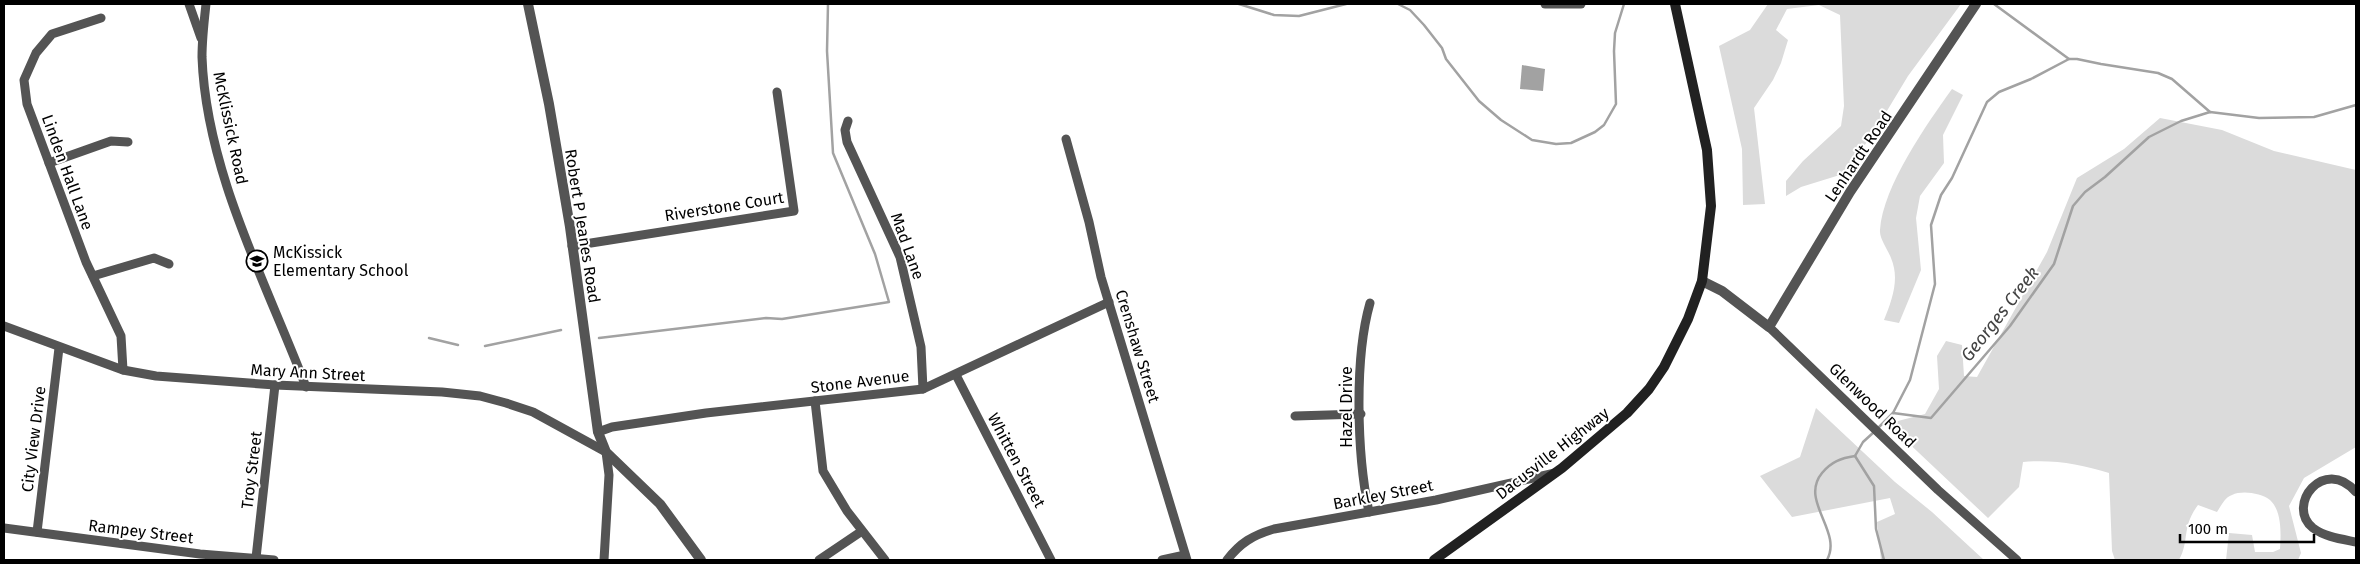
<svg xmlns="http://www.w3.org/2000/svg" width="2360" height="564" font-family="'Fira Sans',sans-serif">
	<rect width="100%" height="100%" fill="#fff"/>
	<!-- green -->
	<g fill="#dbdbdb">
		<polygon points="1768,4 1961,4 1908,76 1873,134 1843,174 1801,187 1786,196 1786,181 1803,161 1841,126 1844,106 1840,15 1819,5 1787,9 1776,30 1788,40 1781,63 1773,80 1754,108 1765,204 1743,205 1742,149 1719,46 1750,30"/>
		<path d="M 1952,89 L 1963,95 L 1943,135 L 1944,163 L 1920,196 L 1916,218 L 1921,270 L 1899,323 L 1884,320 C 1892,300 1900,279 1891,258 C 1888,250 1879,238 1880,230 C 1883,186 1927,124 1952,89 Z"/>
		<path d="M 2160,118 L 2222,130 L 2274,151 L 2356,170 L 2356,447 L 2304,478 L 2289,506 L 2301,553 L 2298,560 L 2226,560 L 2229,533 L 2252,535 L 2255,552 L 2273,552 L 2280,549 C 2281,534 2282,511 2270,500 C 2261,493 2242,490 2232,495 C 2225,497 2221,506 2217,512 L 2198,505 C 2181,528 2190,540 2179,560 L 2115,560 L 2112,551 L 2109,473 C 2081,464 2052,459 2023,462 L 2019,487 L 1988,518 L 1901,436 L 1894,422 L 1925,414 L 1939,389 L 1937,356 L 1946,341 L 1962,345 L 1964,376 L 1977,377 L 2047,252 L 2077,178 L 2124,149 Z"/>
		<polygon points="1816,408 1895,482 1932,512 1984,560 1881,560 1877,522 1895,514 1890,498 1792,517 1760,476 1800,457"/>
	</g>
	<!-- water -->
	<polygon fill="#a2a2a2" points="1522,65 1545,69 1543,91 1520,89"/>
	<g fill="none" stroke-linecap="round" stroke-linejoin="round">
		<!-- stream -->
		<g stroke="#a2a2a2" stroke-width="2.5">
			<polyline points="1239,4 1274,15 1299,16 1346,4"/>
			<polyline points="1398,4 1410,10 1424,25 1442,48 1446,59 1479,101 1501,120 1532,140 1556,144 1571,143 1595,132 1604,125 1616,104 1614,51 1615,33 1624,4"/>
			<polyline points="1994,4 2069,59 2077,59 2101,64 2158,73 2172,79 2210,112"/>
			<polyline points="429,338 458,345"/>
			<polyline points="599,338 766,318 782,319 889,302 875,254 833,153 827,51 828,4"/>
			<polyline points="485,346 561,330"/>
			<polyline points="1893,413 1931,418 2010,326 2054,264 2073,206 2085,192 2105,177 2149,137 2181,121 2210,112 2259,118 2314,117 2356,105"/>
			<polyline points="1878,428 1893,413 1910,380 1935,284 1931,225 1941,195 1952,178 1987,102 1999,92 2031,79 2069,59"/>
			<polyline points="1855,456 1863,442 1874,432"/>
			<polyline points="1855,456 1874,486 1876,529 1884,560"/>
			<path d="M 1827,560 C 1843,531 1799,501 1822,473 C 1831,462 1841,458 1855,456"/>
		</g>
		<!-- minor -->
		<g stroke="#545454" stroke-width="9">
			<polyline points="189,4 201,38"/>
			<path d="M 206,4 C 204,22 202,39 202,57 C 206,171 266,282 306,387"/>
			<polyline points="1545,4 1581,4"/>
			<polyline points="101,18 52,34 36,53 24,80 27,104 86,262 121,336 123,370"/>
			<polyline points="848,121 845,130 847,142 900,257 921,347 923,389"/>
			<polyline points="1066,139 1089,222 1101,277 1187,560"/>
			<polyline points="49,163 111,141 128,142"/>
			<polyline points="572,246 794,211 777,92"/>
			<polyline points="93,276 154,258 169,264"/>
			<polyline points="4,326 123,370 156,376 275,385 442,392 480,396 506,403 533,412 606,452 609,475 604,560"/>
			<polyline points="1769,327 1938,490 2017,560"/>
			<polyline points="956,375 1051,560"/>
			<polyline points="815,401 823,471 847,511 885,560"/>
			<polyline points="1295,416 1361,414"/>
			<polyline points="598,432 612,427 706,413 923,389 1109,302"/>
			<path d="M 2356,492 C 2324,455 2285,506 2313,528 C 2325,537 2341,539 2356,542"/>
			<path d="M 1369,512 C 1357,455 1354,359 1370,303"/>
			<polyline points="4,528 200,554 274,560"/>
			<polyline points="37,532 59,348"/>
			<polyline points="256,558 275,385"/>
			<polyline points="819,560 862,531"/>
			<polyline points="1162,560 1185,555"/>
			<path d="M 1227,560 C 1240,543 1253,535 1274,529 L 1436,500 L 1555,473"/>
		</g>
		<!-- tertiary -->
		<g stroke="#545454" stroke-width="10">
			<polyline points="528,4 549,104 570,227 598,432 606,452 660,504 701,560"/>
			<polyline points="1702,281 1722,291 1769,327 1850,192 1976,4"/>
		</g>
		<!-- secondary -->
		<polyline stroke="#212121" stroke-width="10" points="1434,560 1562,468 1627,413 1649,389 1664,367 1688,319 1702,281 1711,206 1707,150 1675,4"/>
	</g>
	<!-- icons -->
	<defs>
		<g id="school-ring" transform="scale(1.125)"><circle r="9.5" fill="#fff" stroke="#000" stroke-width="1.5"/><path d="M0-5L7-2L0 1L-7-2ZM-4 1L0 2.5L4 1V4Q0 6-4 4Z" fill="#000"/></g>
	</defs>
	<g fill-rule="evenodd">
		<use href="#school-ring" x="257" y="261"/>
	</g>
	<g text-anchor="middle" stroke-width="4" stroke-linejoin="round" paint-order="stroke">
		<!-- street labels -->
		<g font-size="16" fill="#000" stroke="#fff">
			<text transform="translate(231 128) rotate(78)" y="6">McKlissick Road</text>
			<text transform="translate(1858 156) rotate(-56)" y="6">Lenhardt Road</text>
			<text transform="translate(68 172) rotate(70)" y="6">Linden Hall Lane</text>
			<text transform="translate(724 206) rotate(-9)" y="6">Riverstone Court</text>
			<text transform="translate(583 226) rotate(81)" y="6">Robert P Jeanes Road</text>
			<text transform="translate(908 246) rotate(70)" y="6">Mad Lane</text>
			<text transform="translate(1138 346) rotate(73)" y="6">Crenshaw Street</text>
			<text transform="translate(308 372) rotate(3)" y="6">Mary Ann Street</text>
			<text transform="translate(860 381) rotate(-7)" y="6">Stone Avenue</text>
			<text transform="translate(1873 405) rotate(44)" y="6">Glenwood Road</text>
			<text transform="translate(1346 407) rotate(-90)" y="6">Hazel Drive</text>
			<text transform="translate(33 439) rotate(-83)" y="6">City View Drive</text>
			<text transform="translate(1552 453) rotate(-38)" y="6">Dacusville Highway</text>
			<text transform="translate(1017 460) rotate(62)" y="6">Whitten Street</text>
			<text transform="translate(251 470) rotate(-83)" y="6">Troy Street</text>
			<text transform="translate(1383 494) rotate(-11)" y="6">Barkley Street</text>
			<text transform="translate(141 531) rotate(7)" y="6">Rampey Street</text>
		</g>
		<!-- poi labels -->
		<g font-size="16" fill="#000" stroke="#fff" text-anchor="start">
			<text x="273" y="258">McKissick<tspan x="273" dy="18">Elementary School</tspan></text>
		</g>
		<!-- water labels -->
		<g font-size="18" font-style="italic" fill="#434343" stroke="#fff">
			<text transform="translate(2000 314) rotate(-52)" y="6">Georges Creek</text>
		</g>
	</g>
	<!-- border -->
	<rect width="2360" height="564" fill="none" stroke="#000000" stroke-width="10"/>
	<!-- scale -->
	<path d="M2180 534v8h134v-8" fill="none" stroke="#000000" stroke-width="2.5"/>
	<text x="2188" y="534" font-size="15" fill="#000000" stroke="#ffffff" stroke-width="4" paint-order="stroke">100 m</text>
</svg>
